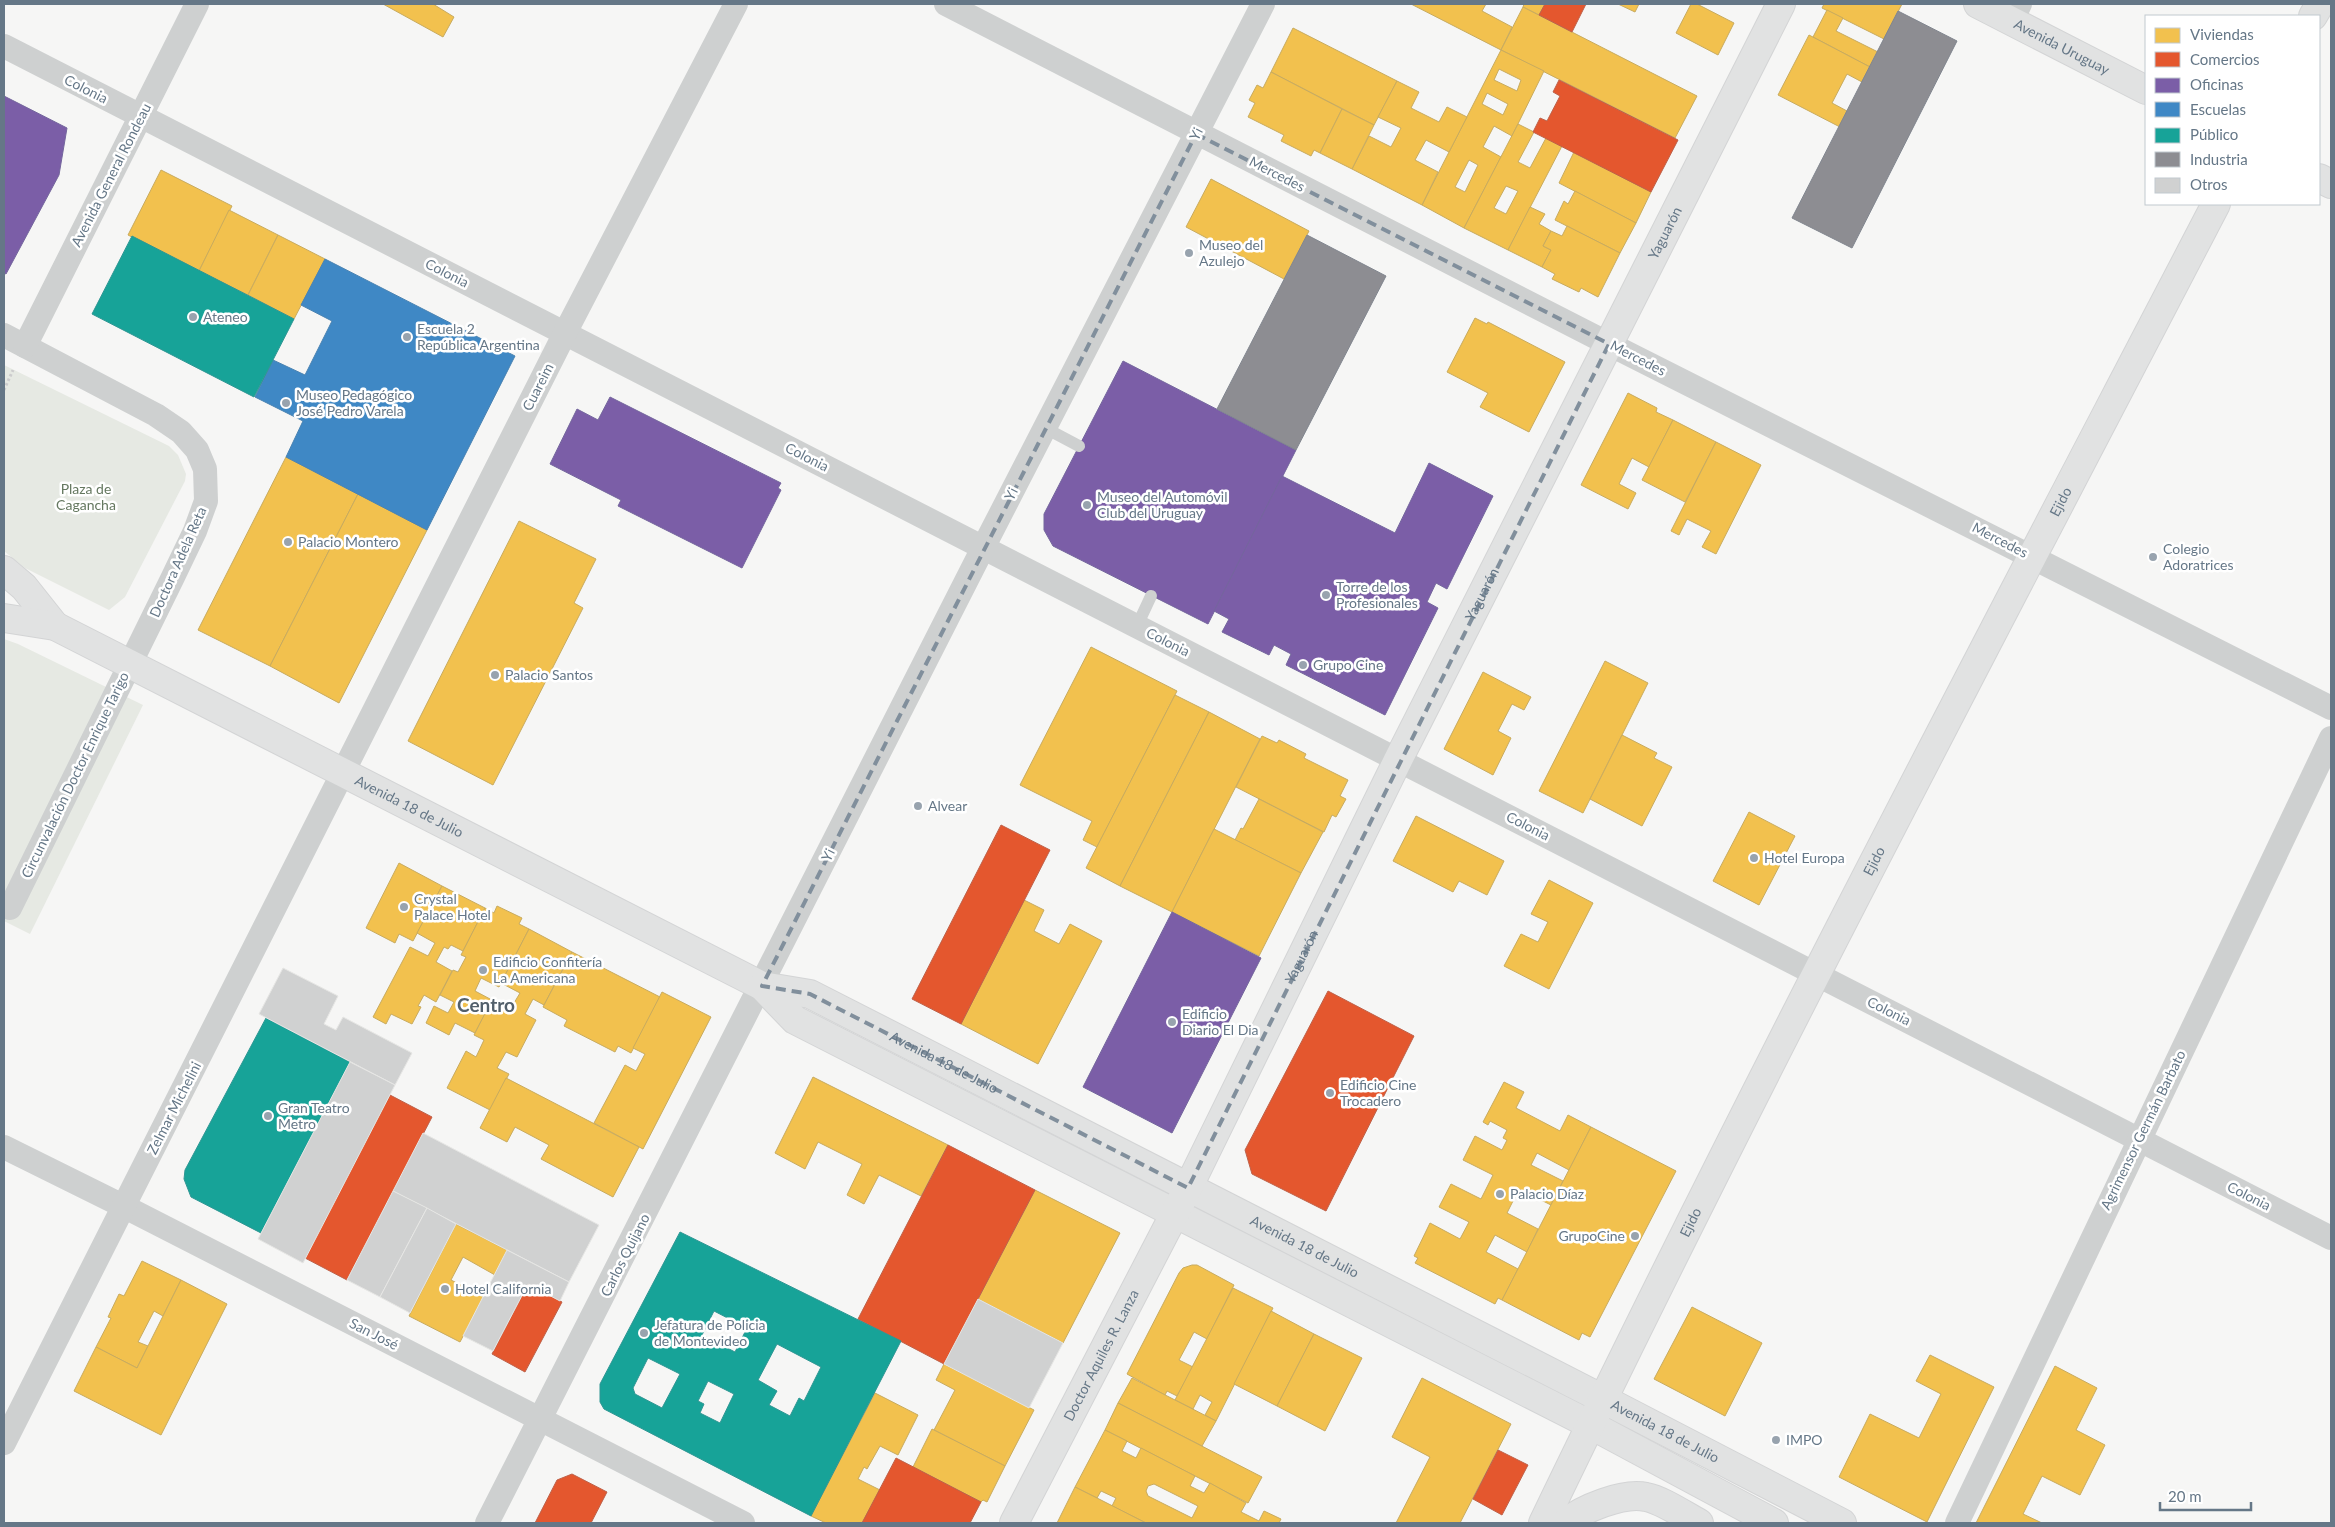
<svg xmlns="http://www.w3.org/2000/svg" width="2335" height="1527" font-family="Lato,sans-serif">
	<rect width="100%" height="100%" fill="#f6f6f5"/>
	<!-- green -->
	<g fill="#e6e9e3">
		<polygon points="4,365 169,446 178,455 186,474 185,481 125,597 109,610 25,568 4,551"/>
		<polygon points="4,639 18,644 143,705 30,934 4,921"/>
	</g>
	<!-- homes -->
	<g fill="#f2c14e" stroke="#c8ab5f" fill-rule="evenodd">
		<polygon points="383,4 433,4 454,17 443,37"/>
		<polygon points="1411,4 1486,4 1482,11 1512,27 1501,50"/>
		<polygon points="1524,4 1545,4 1539,15 1523,7"/>
		<polygon points="1618,4 1639,4 1635,12"/>
		<polygon points="1691,4 1697,4 1734,23 1718,55 1676,33"/>
		<polygon points="1824,4 1902,4 1884,39 1822,8"/>
		<polygon points="1523,7 1697,96 1675,138 1501,50"/>
		<polygon points="1827,10 1843,18 1836,31 1878,52 1870,67 1813,37"/>
		<polygon points="1293,28 1397,81 1374,125 1271,72"/>
		<polygon points="1809,35 1870,67 1862,82 1847,74 1832,103 1847,111 1840,127 1778,95"/>
		<path d="M 1501,50 L 1544,71 L 1512,136 L 1494,126 L 1483,147 L 1501,157 L 1464,228 L 1422,205 ZM 1499,69 L 1521,80 L 1517,91 L 1494,80 ZM 1487,93 L 1508,104 L 1503,115 L 1482,104 ZM 1469,160 L 1478,165 L 1465,192 L 1455,187 Z"/>
		<polygon points="1271,72 1342,109 1320,153 1314,150 1311,156 1281,141 1284,135 1248,117 1255,103 1249,100 1257,85 1263,88"/>
		<polygon points="1397,81 1419,92 1411,108 1439,122 1447,107 1467,117 1449,152 1426,140 1415,160 1438,172 1422,205 1352,169 1369,136 1391,147 1401,128 1378,117"/>
		<polygon points="1342,109 1374,125 1352,169 1320,153"/>
		<path d="M 1518,124 L 1534,132 L 1518,162 L 1530,168 L 1546,138 L 1562,146 L 1508,250 L 1464,228 ZM 1506,186 L 1518,191 L 1506,214 L 1494,208 Z"/>
		<polygon points="1574,152 1651,192 1636,223 1559,183"/>
		<polygon points="161,170 232,206 199,271 128,235"/>
		<polygon points="1211,179 1309,231 1284,279 1186,227"/>
		<polygon points="1575,191 1636,223 1620,253 1555,220 1564,201 1568,204"/>
		<polygon points="1530,207 1545,214 1539,224 1551,231 1543,246 1551,250 1542,267 1508,250"/>
		<polygon points="229,210 278,235 248,295 199,271"/>
		<polygon points="1567,226 1620,253 1598,297 1581,288 1579,292 1552,279 1555,274 1542,267 1551,250 1543,246 1551,231 1562,236"/>
		<polygon points="278,235 325,259 294,319 248,295"/>
		<polygon points="1475,318 1487,324 1488,322 1565,362 1529,432 1480,407 1488,393 1447,372"/>
		<polygon points="1628,393 1657,408 1656,412 1673,420 1649,467 1632,458 1619,484 1636,493 1628,509 1581,485"/>
		<polygon points="1673,420 1716,442 1685,502 1642,480"/>
		<polygon points="1716,442 1761,465 1716,554 1702,547 1711,531 1687,519 1679,535 1671,531"/>
		<polygon points="286,457 358,494 270,666 198,630"/>
		<polygon points="358,494 427,530 339,703 270,666"/>
		<polygon points="519,521 596,559 574,603 583,608 493,785 408,741"/>
		<polygon points="1091,647 1177,691 1097,847 1083,840 1092,821 1020,785"/>
		<polygon points="1605,661 1648,683 1583,813 1539,791"/>
		<polygon points="1483,672 1531,697 1524,710 1512,704 1498,731 1511,738 1493,775 1444,749"/>
		<polygon points="1175,695 1209,712 1120,886 1086,868"/>
		<polygon points="1209,712 1260,739 1172,912 1120,886"/>
		<polygon points="1622,735 1657,753 1654,758 1672,767 1642,826 1590,799"/>
		<polygon points="1262,736 1277,743 1279,740 1306,754 1304,758 1348,780 1340,796 1346,799 1336,817 1332,815 1324,832 1236,787"/>
		<polygon points="1259,799 1323,832 1301,873 1235,840 1241,828 1243,829"/>
		<polygon points="1749,812 1795,836 1759,905 1713,881"/>
		<polygon points="1416,816 1504,861 1487,895 1459,881 1453,892 1393,861"/>
		<polygon points="1214,829 1301,873 1259,956 1172,912"/>
		<polygon points="399,863 442,886 413,941 399,934 395,943 366,928"/>
		<polygon points="1549,880 1593,903 1549,989 1504,966 1521,934 1538,942 1548,922 1531,914"/>
		<polygon points="442,886 485,908 463,951 451,945 448,949 444,947 436,962 452,971 436,1002 424,995 418,1006 421,1007 412,1024 391,1014 386,1024 373,1017 410,947 428,956 435,943 417,933"/>
		<polygon points="1024,900 1044,910 1034,931 1059,944 1070,924 1102,941 1038,1064 961,1024"/>
		<polygon points="497,906 522,918 519,924 529,929 499,987 481,978 475,991 492,1000 475,1033 455,1023 449,1035 426,1023 434,1006 448,1013 454,1002 440,995 453,970 458,972 466,957 461,955 485,908 494,913"/>
		<polygon points="529,929 572,952 544,1005 533,999 525,1014 536,1020 517,1057 506,1052 497,1068 509,1074 490,1110 447,1088 466,1051 476,1057 484,1040 474,1035 493,998 511,1008 520,993 501,983"/>
		<polygon points="572,952 660,997 631,1053 618,1046 615,1052 564,1026 567,1020 543,1007"/>
		<polygon points="662,992 711,1017 643,1149 594,1123 625,1065 636,1071 645,1054 633,1048"/>
		<polygon points="813,1077 948,1145 921,1196 879,1175 864,1204 847,1195 862,1164 818,1142 805,1169 775,1153"/>
		<polygon points="506,1078 639,1147 613,1197 541,1159 549,1145 515,1127 507,1142 480,1128"/>
		<polygon points="1504,1082 1524,1092 1516,1108 1560,1131 1568,1115 1591,1127 1569,1170 1537,1153 1531,1165 1563,1181 1551,1205 1519,1189 1507,1213 1538,1229 1527,1252 1495,1235 1486,1252 1518,1269 1502,1300 1498,1298 1495,1304 1415,1263 1418,1258 1414,1256 1430,1223 1460,1239 1469,1222 1439,1207 1451,1184 1481,1199 1493,1175 1463,1160 1475,1136 1502,1150 1507,1140 1503,1138 1507,1130 1490,1121 1488,1125 1483,1122"/>
		<polygon points="1591,1127 1676,1171 1590,1337 1582,1333 1579,1340 1502,1300"/>
		<polygon points="1035,1190 1120,1233 1063,1343 978,1299"/>
		<polygon points="456,1224 507,1250 495,1275 463,1257 451,1280 484,1297 460,1342 409,1316"/>
		<polygon points="142,1261 181,1280 163,1316 154,1311 138,1342 148,1346 137,1368 96,1347 111,1318 108,1317 119,1294 124,1296"/>
		<polygon points="1192,1265 1197,1265 1234,1285 1207,1339 1194,1332 1179,1360 1193,1367 1177,1396 1167,1391 1165,1395 1127,1374 1179,1273 1183,1268"/>
		<polygon points="181,1280 227,1304 161,1435 74,1391 96,1347 137,1368"/>
		<polygon points="1233,1288 1273,1308 1216,1421 1205,1415 1212,1402 1200,1395 1193,1409 1175,1400"/>
		<polygon points="1692,1307 1762,1343 1725,1416 1654,1379"/>
		<polygon points="1271,1311 1314,1334 1277,1406 1234,1384"/>
		<polygon points="1314,1334 1362,1358 1325,1431 1277,1406"/>
		<polygon points="1930,1355 1994,1387 1927,1522 1839,1477 1870,1414 1919,1438 1941,1394 1916,1381"/>
		<polygon points="944,1364 1034,1410 1005,1466 934,1430 955,1390 936,1380"/>
		<polygon points="2055,1366 2097,1388 2076,1430 2105,1445 2080,1495 2042,1476 2023,1514 2042,1523 1976,1523"/>
		<polygon points="1132,1378 1216,1421 1202,1446 1118,1403"/>
		<polygon points="1422,1378 1511,1424 1460,1523 1396,1523 1430,1457 1392,1437"/>
		<polygon points="875,1393 918,1415 898,1455 880,1446 867,1469 864,1467 858,1479 880,1490 862,1523 826,1523 811,1516"/>
		<polygon points="1118,1403 1262,1477 1248,1503 1105,1430"/>
		<polygon points="932,1429 1005,1466 987,1502 983,1500 981,1502 913,1467"/>
		<path d="M 1105,1430 L 1127,1441 L 1122,1451 L 1136,1458 L 1141,1448 L 1195,1476 L 1190,1486 L 1204,1493 L 1210,1483 L 1246,1503 L 1241,1512 L 1259,1521 L 1264,1511 L 1281,1519 L 1279,1523 L 1146,1523 L 1112,1506 L 1116,1498 L 1101,1491 L 1097,1498 L 1075,1487 ZM 1154,1484 L 1198,1506 L 1192,1518 L 1148,1496 L 1146,1491 L 1148,1486 Z"/>
		<polygon points="1075,1487 1097,1498 1146,1523 1057,1523"/>
	</g>
	<!-- shops -->
	<g fill="#e4572e" stroke="#be6149">
		<polygon points="1545,4 1586,4 1572,32 1539,15"/>
		<polygon points="1559,80 1678,140 1651,192 1533,132 1540,118 1547,121 1560,96 1553,92"/>
		<polygon points="1001,825 1050,850 961,1024 912,999"/>
		<polygon points="1328,991 1414,1036 1326,1211 1252,1174 1245,1150"/>
		<polygon points="390,1095 432,1117 347,1280 305,1258"/>
		<polygon points="948,1145 1035,1190 944,1364 858,1319"/>
		<polygon points="528,1284 562,1302 525,1372 492,1354"/>
		<polygon points="1498,1450 1528,1465 1502,1515 1473,1499"/>
		<polygon points="896,1458 981,1502 970,1523 862,1523"/>
		<polygon points="572,1474 607,1492 591,1523 535,1523 557,1480"/>
	</g>
	<!-- offices -->
	<g fill="#7b5ea7" stroke="#74669d">
		<polygon points="4,96 67,128 59,175 6,274 4,273"/>
		<polygon points="1123,361 1296,450 1208,624 1053,546 1044,530 1044,514"/>
		<polygon points="610,397 781,483 778,488 781,490 742,568 618,506 621,500 550,464 577,409 598,420"/>
		<polygon points="1429,463 1493,496 1447,589 1436,583 1427,602 1438,608 1385,715 1286,665 1291,654 1274,645 1269,655 1222,632 1229,619 1214,611 1282,476 1395,533"/>
		<polygon points="1172,912 1261,958 1172,1133 1083,1087"/>
	</g>
	<!-- schools -->
	<polygon fill="#3f88c5" stroke="#4a83b2" points="325,259 515,356 427,530 286,457 303,421 255,397 273,360 305,375 332,321 301,305"/>
	<!-- public -->
	<g fill="#17a398" stroke="#2e9693" fill-rule="evenodd">
		<polygon points="132,236 294,319 254,397 92,314"/>
		<polygon points="266,1018 350,1062 261,1233 191,1197 184,1179 185,1170"/>
		<path d="M 680,1232 L 901,1341 L 811,1516 L 604,1409 L 600,1402 L 600,1384 ZM 714,1311 L 747,1328 L 735,1352 L 702,1335 ZM 777,1344 L 821,1367 L 804,1401 L 799,1398 L 790,1416 L 769,1405 L 777,1391 L 758,1380 ZM 648,1358 L 680,1374 L 662,1408 L 635,1394 L 633,1388 ZM 708,1381 L 734,1394 L 720,1423 L 700,1413 L 704,1404 L 698,1401 Z"/>
	</g>
	<!-- industry -->
	<g fill="#8d8d92" stroke="#81868f">
		<polygon points="1898,11 1957,41 1852,248 1792,218"/>
		<polygon points="1307,235 1386,276 1296,450 1217,409"/>
	</g>
	<!-- building -->
	<g fill="#d0d1d1" stroke="#e6e6e4">
		<polygon points="283,968 338,996 324,1024 336,1030 343,1017 412,1053 395,1085 259,1014"/>
		<polygon points="350,1062 395,1085 303,1263 258,1239"/>
		<polygon points="423,1133 599,1225 569,1282 393,1191"/>
		<polygon points="393,1191 427,1208 380,1297 347,1280"/>
		<polygon points="427,1208 456,1224 410,1313 380,1297"/>
		<polygon points="507,1250 569,1282 560,1301 528,1284 493,1351 463,1336"/>
		<polygon points="978,1299 1063,1343 1029,1408 944,1364"/>
	</g>
	<g fill="none" stroke-linecap="round" stroke-linejoin="round">
		<!-- secondary casing -->
		<g stroke="#d3d4d5" stroke-width="30">
			<g id="secondary">
				<path id="s1" d="M 1978,4 L 2146,90"/>
				<polyline points="2313,16 2320,4"/>
				<polyline points="2319,178 2331,184"/>
				<polyline points="4,570 24,587 55,626"/>
				<path id="s2" d="M 4,618 L 55,626 L 762,986 L 810,994 L 1603,1399 L 1842,1523"/>
				<polyline points="762,986 795,1020 1591,1425 1774,1523"/>
				<path id="s3" d="M 1014,1523 L 1188,1188 L 1398,760 L 1781,4"/>
				<path id="s4" d="M 1543,1523 C 1757,1078 1988,642 2216,204"/>
				<path d="M 1565,1523 C 1582,1509 1623,1492 1646,1497 C 1662,1500 1684,1515 1699,1523"/>
			</g>
		</g>
		<!-- path -->
		<polyline stroke="#cccccd" stroke-width="3" stroke-dasharray="2.5 2.5" stroke-linecap="butt" points="4,390 13,370"/>
		<!-- lane -->
		<g stroke="#ced0d0" stroke-width="12">
			<polyline points="1045,428 1079,446"/>
			<polyline points="1137,626 1151,596"/>
		</g>
		<!-- street -->
		<g stroke="#ced0d0" stroke-width="24">
			<polyline points="946,4 1609,344 2331,708"/>
			<polyline points="2012,21 2020,4"/>
			<polyline points="4,46 2331,1238"/>
			<polyline points="4,335 156,415 181,432 197,450 205,469 206,501 195,531 172,579 10,908 4,905"/>
			<polyline points="25,346 197,4"/>
			<polyline points="4,1147 125,1207 743,1523"/>
			<polyline points="4,1443 565,333 736,4"/>
			<polyline points="487,1523 983,548 1263,4"/>
			<polyline points="1957,1523 2331,738"/>
		</g>
		<!-- secondary -->
		<use href="#secondary" stroke="#e1e2e2" stroke-width="28"/>
	</g>
	<!-- marked area -->
	<path fill="none" stroke="#818f9c" stroke-width="4" stroke-dasharray="10 6" stroke-linejoin="round" d="M 1196,134 L 1609,344 L 1188,1188 L 810,994 L 762,986 Z"/>
	<!-- markers -->
	<g fill="#98a3ae" stroke="#fff" stroke-width="2">
		<circle cx="1189" cy="253" r="5"/>
		<circle cx="193" cy="317" r="5"/>
		<circle cx="407" cy="337" r="5"/>
		<circle cx="286" cy="403" r="5"/>
		<circle cx="1087" cy="505" r="5"/>
		<circle cx="288" cy="542" r="5"/>
		<circle cx="2153" cy="557" r="5"/>
		<circle cx="1326" cy="595" r="5"/>
		<circle cx="1303" cy="665" r="5"/>
		<circle cx="495" cy="675" r="5"/>
		<circle cx="918" cy="806" r="5"/>
		<circle cx="1754" cy="858" r="5"/>
		<circle cx="404" cy="907" r="5"/>
		<circle cx="483" cy="970" r="5"/>
		<circle cx="1172" cy="1022" r="5"/>
		<circle cx="1330" cy="1093" r="5"/>
		<circle cx="268" cy="1116" r="5"/>
		<circle cx="1500" cy="1194" r="5"/>
		<circle cx="1635" cy="1236" r="5"/>
		<circle cx="445" cy="1289" r="5"/>
		<circle cx="644" cy="1333" r="5"/>
		<circle cx="1776" cy="1440" r="5"/>
	</g>
	<g text-anchor="middle" stroke-width="5" stroke-linejoin="round" paint-order="stroke">
		<!-- street labels -->
		<g font-size="14" fill="#657787" stroke="#fff">
			<text dy="5" stroke="none"><textPath href="#s1" startOffset="94">Avenida Uruguay</textPath></text>
			<text transform="translate(86 89) rotate(27)" y="5">Colonia</text>
			<text transform="translate(1196 134) rotate(-63)" y="5">Yi</text>
			<text transform="translate(1277 174) rotate(27)" y="5">Mercedes</text>
			<text transform="translate(111 175) rotate(-63)" y="5">Avenida General Rondeau</text>
			<text dy="5" stroke="none"><textPath href="#s3" startOffset="1445">Yaguarón</textPath></text>
			<text transform="translate(447 273) rotate(27)" y="5">Colonia</text>
			<text transform="translate(1638 358) rotate(27)" y="5">Mercedes</text>
			<text transform="translate(538 387) rotate(-63)" y="5">Cuareim</text>
			<text transform="translate(807 457) rotate(27)" y="5">Colonia</text>
			<text transform="translate(1011 494) rotate(-63)" y="5">Yi</text>
			<text dy="5" stroke="none"><textPath href="#s4" startOffset="1145">Ejido</textPath></text>
			<text transform="translate(2000 540) rotate(27)" y="5">Mercedes</text>
			<text transform="translate(178 562) rotate(-66)" y="5">Doctora Adela Reta</text>
			<text dy="5" stroke="none"><textPath href="#s3" startOffset="1040">Yaguarón</textPath></text>
			<text transform="translate(1168 642) rotate(27)" y="5">Colonia</text>
			<text transform="translate(75 775) rotate(-64)" y="5">Circunvalación Doctor Enrique Tarigo</text>
			<text dy="5" stroke="none"><textPath href="#s2" startOffset="449">Avenida 18 de Julio</textPath></text>
			<text transform="translate(1528 826) rotate(27)" y="5">Colonia</text>
			<text transform="translate(828 855) rotate(-63)" y="5">Yi</text>
			<text dy="5" stroke="none"><textPath href="#s4" startOffset="740">Ejido</textPath></text>
			<text dy="5" stroke="none"><textPath href="#s3" startOffset="635">Yaguarón</textPath></text>
			<text transform="translate(1889 1011) rotate(27)" y="5">Colonia</text>
			<text dy="5" stroke="none"><textPath href="#s2" startOffset="1044">Avenida 18 de Julio</textPath></text>
			<text transform="translate(174 1108) rotate(-63)" y="5">Zelmar Michelini</text>
			<text transform="translate(2143 1130) rotate(-64)" y="5">Agrimensor Germán Barbato</text>
			<text transform="translate(2249 1196) rotate(27)" y="5">Colonia</text>
			<text dy="5" stroke="none"><textPath href="#s4" startOffset="335">Ejido</textPath></text>
			<text dy="5" stroke="none"><textPath href="#s2" startOffset="1449">Avenida 18 de Julio</textPath></text>
			<text transform="translate(625 1255) rotate(-63)" y="5">Carlos Quijano</text>
			<text transform="translate(374 1334) rotate(27)" y="5">San José</text>
			<text dy="5" stroke="none"><textPath href="#s3" startOffset="189">Doctor Aquiles R. Lanza</textPath></text>
			<text dy="5" stroke="none"><textPath href="#s2" startOffset="1854">Avenida 18 de Julio</textPath></text>
		</g>
		<!-- poi labels -->
		<g font-size="14" fill="#657787" stroke="#fff" text-anchor="start">
			<text x="1199" y="250">Museo del<tspan x="1199" dy="16">Azulejo</tspan></text>
			<text x="203" y="322">Ateneo</text>
			<text x="417" y="334">Escuela 2<tspan x="417" dy="16">República Argentina</tspan></text>
			<text x="296" y="400">Museo Pedagógico<tspan x="296" dy="16">José Pedro Varela</tspan></text>
			<text x="1097" y="502">Museo del Automóvil<tspan x="1097" dy="16">Club del Uruguay</tspan></text>
			<text x="298" y="547">Palacio Montero</text>
			<text x="2163" y="554">Colegio<tspan x="2163" dy="16">Adoratrices</tspan></text>
			<text x="1336" y="592">Torre de los<tspan x="1336" dy="16">Profesionales</tspan></text>
			<text x="1313" y="670">Grupo Cine</text>
			<text x="505" y="680">Palacio Santos</text>
			<text x="928" y="811">Alvear</text>
			<text x="1764" y="863">Hotel Europa</text>
			<text x="414" y="904">Crystal<tspan x="414" dy="16">Palace Hotel</tspan></text>
			<text x="493" y="967">Edificio Confitería<tspan x="493" dy="16">La Americana</tspan></text>
			<text x="1182" y="1019">Edificio<tspan x="1182" dy="16">Diario El Dia</tspan></text>
			<text x="1340" y="1090">Edificio Cine<tspan x="1340" dy="16">Trocadero</tspan></text>
			<text x="278" y="1113">Gran Teatro<tspan x="278" dy="16">Metro</tspan></text>
			<text x="1510" y="1199">Palacio Díaz</text>
			<text x="1625" y="1241" text-anchor="end">GrupoCine</text>
			<text x="455" y="1294">Hotel California</text>
			<text x="654" y="1330">Jefatura de Policia<tspan x="654" dy="16">de Montevideo</tspan></text>
			<text x="1786" y="1445">IMPO</text>
		</g>
		<!-- park labels -->
		<g font-size="14" fill="#657860" stroke="#fff">
			<text x="86" y="494">Plaza de<tspan x="86" dy="16">Cagancha</tspan></text>
		</g>
		<!-- district labels -->
		<g font-size="19" font-weight="bold" fill="#53606b" stroke="#fff">
			<text x="486" y="1012">Centro</text>
		</g>
	</g>
	<!-- border -->
	<rect width="2335" height="1527" fill="none" stroke="#657787" stroke-width="10"/>
	<!-- legend -->
	<rect x="2145" y="15" width="175" height="190" fill="#ffffff" stroke="#c1c9cf"/>
	<rect x="2155" y="28" width="25" height="15" fill="#f2c14e" stroke="#c1c9cf"/>
	<text x="2190" y="40" font-size="15" fill="#657787">Viviendas</text>
	<rect x="2155" y="52" width="25" height="15" fill="#e4572e" stroke="#c1c9cf"/>
	<text x="2190" y="65" font-size="15" fill="#657787">Comercios</text>
	<rect x="2155" y="78" width="25" height="15" fill="#7b5ea7" stroke="#c1c9cf"/>
	<text x="2190" y="90" font-size="15" fill="#657787">Oficinas</text>
	<rect x="2155" y="102" width="25" height="15" fill="#3f88c5" stroke="#c1c9cf"/>
	<text x="2190" y="115" font-size="15" fill="#657787">Escuelas</text>
	<rect x="2155" y="128" width="25" height="15" fill="#17a398" stroke="#c1c9cf"/>
	<text x="2190" y="140" font-size="15" fill="#657787">Público</text>
	<rect x="2155" y="152" width="25" height="15" fill="#8d8d92" stroke="#c1c9cf"/>
	<text x="2190" y="165" font-size="15" fill="#657787">Industria</text>
	<rect x="2155" y="178" width="25" height="15" fill="#d0d1d1" stroke="#c1c9cf"/>
	<text x="2190" y="190" font-size="15" fill="#657787">Otros</text>
	<!-- scale -->
	<path d="M2160 1502v8h91v-8" fill="none" stroke="#657787" stroke-width="2.5"/>
	<text x="2168" y="1502" font-size="15" fill="#657787" stroke="#ffffff" stroke-width="4" paint-order="stroke">20 m</text>
</svg>
